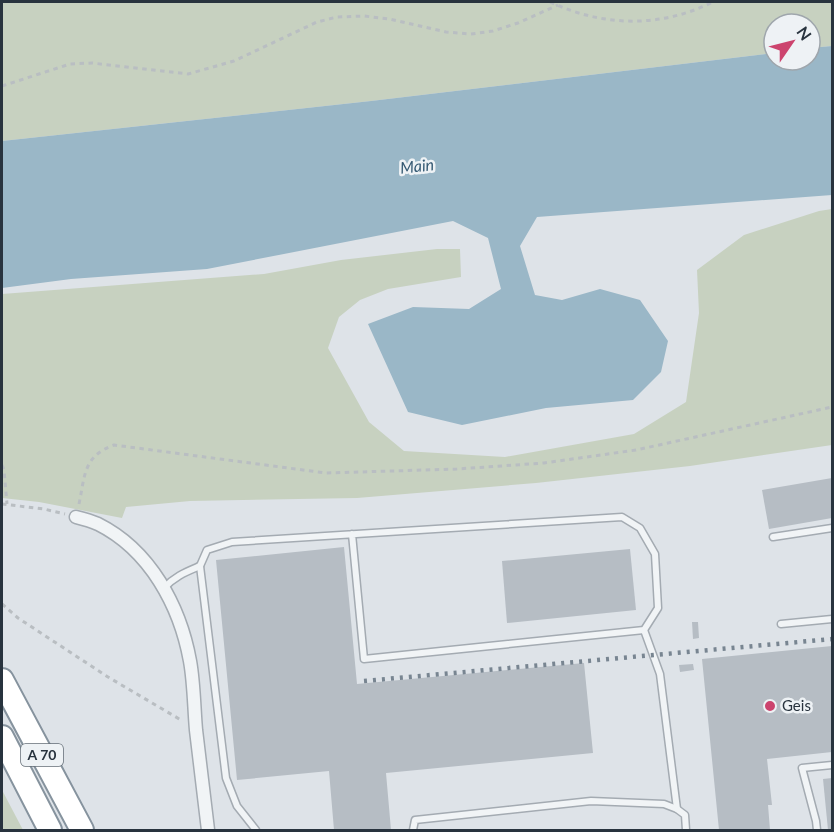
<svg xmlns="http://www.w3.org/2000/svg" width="834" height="832" font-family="Lato,sans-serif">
	<rect width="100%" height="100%" fill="#dee3e8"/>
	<!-- green -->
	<g fill="#c7d1c0">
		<polygon points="2,2 832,2 832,46 810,48 810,24 774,24 774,53 371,101 2,141"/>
		<polygon points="832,209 832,445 690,466 536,483 357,498 190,501 126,507 122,518 39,502 2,498 2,294 264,274 341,260 437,249 460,249 461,277 388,289 360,300 339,317 328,348 369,422 404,451 505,457 634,434 686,402 699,313 697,270 744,235 819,211"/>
		<polygon points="2,790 23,830 2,830"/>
	</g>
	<!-- water -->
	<polygon fill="#9ab7c7" points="832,46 832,195 537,217 520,246 535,295 562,300 600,289 640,300 668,341 661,372 633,400 546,408 462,425 408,412 368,324 413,307 469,309 501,289 488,238 453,221 207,269 71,279 2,288 2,141 371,101 774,53 774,60 810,60 810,48"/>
	<!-- building -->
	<g fill="#b6bdc4">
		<polygon points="832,478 832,518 769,529 762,490"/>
		<polygon points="344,547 357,684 584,663 593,753 386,773 391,830 334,830 329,771 237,780 216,560"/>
		<polygon points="630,549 636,610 507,623 502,561"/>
		<polygon points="692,622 698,622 699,638 693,639"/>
		<polygon points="832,646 832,752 767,759 772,805 768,805 770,830 719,830 702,659"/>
		<polygon points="693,664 694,670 680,672 679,665"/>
		<polygon points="832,778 832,830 828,830 823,779"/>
	</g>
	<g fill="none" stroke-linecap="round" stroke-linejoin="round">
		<!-- lane casing -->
		<g stroke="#a4abb2" stroke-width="9">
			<g id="lane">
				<polyline points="773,537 832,528"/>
				<path d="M 164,588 C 175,576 186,572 200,566"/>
				<polyline points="781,624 832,619"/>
				<polyline points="644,630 660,674 677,809"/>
				<polyline points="256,830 237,806 226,778 200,566 207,550 232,542 622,517 640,528 655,554 658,608 644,630 364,659 352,534"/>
				<polyline points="413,830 415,820 591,801 664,804 677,809 685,815 686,830"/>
				<polyline points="817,830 816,821 802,768 832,765"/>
			</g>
		</g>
		<!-- street casing -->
		<g stroke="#a4abb2" stroke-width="15">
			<path id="street" d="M 76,517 C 84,519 91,521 98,524 C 150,550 180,606 190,661 C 194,683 194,707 196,730 C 200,763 204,797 208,830"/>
		</g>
		<!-- highway casing -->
		<g stroke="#86939e" stroke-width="26">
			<g id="highway">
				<polyline points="2,680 82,830"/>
				<polyline points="2,737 50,830"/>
			</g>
		</g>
		<!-- path -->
		<g stroke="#b9bec2" stroke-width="3" stroke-dasharray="4.5 4.5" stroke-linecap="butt">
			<path d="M 550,2 C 604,27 660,28 713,2"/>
			<polyline points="2,86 70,64 92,63 188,74 234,61 317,22 337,17 364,16 389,19 446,32 471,34 493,31 518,23 558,5"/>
			<polyline points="2,465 4,470 7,504"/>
			<polyline points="2,504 44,509 65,514"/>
			<path d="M 79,504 C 85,476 83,456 114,445 L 326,473 L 457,469 L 544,463 L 636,450 L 832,407"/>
			<polyline points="2,604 18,618 108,677 181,720"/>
		</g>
		<!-- lane -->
		<use href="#lane" stroke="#f1f4f6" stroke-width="6"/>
		<!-- street -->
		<use href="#street" stroke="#f1f4f6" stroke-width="12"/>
		<!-- highway -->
		<use href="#highway" stroke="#fff" stroke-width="22"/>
		<!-- rail -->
		<polyline stroke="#788591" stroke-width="4.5" stroke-dasharray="3 6" stroke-linecap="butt" points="364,681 832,639"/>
	</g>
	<!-- markers -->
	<circle fill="#cc446e" stroke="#eef2f5" stroke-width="2" cx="770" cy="706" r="6"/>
	<g text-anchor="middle" stroke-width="5" stroke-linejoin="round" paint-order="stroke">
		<!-- shield labels -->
		<rect fill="#eef2f5" stroke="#636c75" stroke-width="1.5" x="21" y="744" width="42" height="22" rx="4.5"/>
		<g font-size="14" font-weight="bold" fill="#28333e">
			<text x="42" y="760">A 70</text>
		</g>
		<!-- poi labels -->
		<g font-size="15" fill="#28333e" stroke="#eef2f5" text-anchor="start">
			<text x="782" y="711">Geis</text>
		</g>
		<!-- water labels -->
		<g font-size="16" font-style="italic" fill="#335872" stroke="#eef2f5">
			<text transform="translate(417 166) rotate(-6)" y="6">Main</text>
		</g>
	</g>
	<!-- border -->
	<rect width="834" height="832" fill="none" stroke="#28333e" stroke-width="6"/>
	<!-- north arrow -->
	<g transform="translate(792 42) rotate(55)"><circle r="28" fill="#eef2f5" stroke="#9fa6ac" stroke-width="1.5"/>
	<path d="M0-4.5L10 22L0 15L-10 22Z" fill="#cc446e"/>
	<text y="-9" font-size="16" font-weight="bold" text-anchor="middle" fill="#28333e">N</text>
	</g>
</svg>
